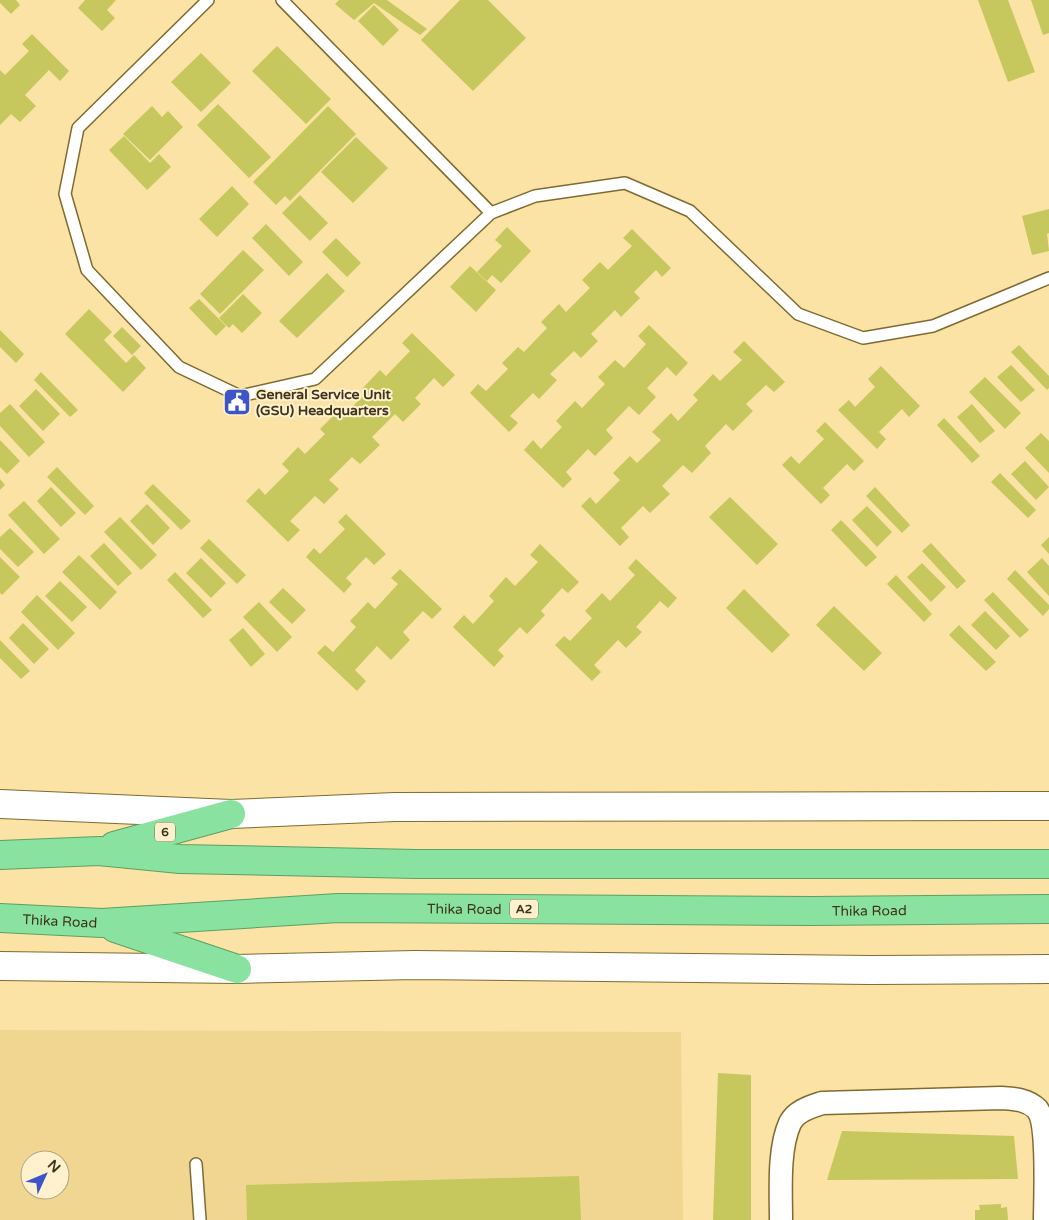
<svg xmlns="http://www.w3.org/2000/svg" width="1049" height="1220" font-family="'Varela Round',sans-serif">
	<rect width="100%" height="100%" fill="#fae3a5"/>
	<!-- built -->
	<path fill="#f0d691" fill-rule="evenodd" d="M 0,1030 L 681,1032 L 683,1220 L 0,1220 ZM 30,1160 L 60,1160 L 60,1190 L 30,1190 Z"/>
	<!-- building -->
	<g fill="#c6c75d">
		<polygon points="0,0 16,0 20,5 11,14 0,3"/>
		<polygon points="85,0 116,0 107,10 115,18 102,31 78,8"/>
		<polygon points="339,0 387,0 427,29 420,35 374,3 354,20 335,4"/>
		<polygon points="460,0 488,0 526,38 473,91 421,40"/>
		<polygon points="978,0 1008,0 1035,72 1008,82"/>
		<polygon points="1031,0 1049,0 1049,33 1043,35"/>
		<polygon points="374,5 399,30 383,46 358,21"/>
		<polygon points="32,34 69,71 60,81 49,70 25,95 36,106 20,122 11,114 0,125 0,70 5,75 29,51 22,44"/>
		<polygon points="277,46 331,99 306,124 252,71"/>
		<polygon points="201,53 231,83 201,112 171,82"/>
		<polygon points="218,104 271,157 249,178 197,125"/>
		<polygon points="152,106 162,117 168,111 183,127 150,160 123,134"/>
		<polygon points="328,106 356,134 290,201 285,196 276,205 253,182"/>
		<polygon points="124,136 150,163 159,154 171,167 147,190 109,150"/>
		<polygon points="356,137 388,168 353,203 321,172"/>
		<polygon points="232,186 249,204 217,237 199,219"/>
		<polygon points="300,195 328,223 310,241 282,213"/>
		<polygon points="1049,209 1049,233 1047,234 1049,251 1032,255 1022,216"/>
		<polygon points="266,224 303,262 289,276 252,238"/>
		<polygon points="507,227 531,251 501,283 492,275 487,281 477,272 502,246 495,240"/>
		<polygon points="632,229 671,268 662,277 656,270 634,292 640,298 621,317 615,310 591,334 598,341 581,358 574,351 550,374 557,380 539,399 533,393 510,416 518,423 509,432 470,393 478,384 486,391 508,369 502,363 518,347 524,352 547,328 541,322 559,304 566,312 590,288 582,280 600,262 608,270 632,246 623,238"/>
		<polygon points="336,238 361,263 347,277 322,252"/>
		<polygon points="243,250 264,270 220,314 200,294"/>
		<polygon points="470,266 496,290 476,312 450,287"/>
		<polygon points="327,273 345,291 297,338 279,321"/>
		<polygon points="243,294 262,313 242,333 233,324 229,328 219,318"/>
		<polygon points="199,299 226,326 216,336 189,308"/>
		<polygon points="89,309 112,332 104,340 126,363 134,355 146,368 123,392 65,334"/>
		<polygon points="649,325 688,363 676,376 667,367 647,388 656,397 639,415 629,406 606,430 613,438 595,456 588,449 566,472 572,479 563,488 524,450 533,440 541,449 562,427 556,421 575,401 582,408 605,384 598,377 615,360 624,368 646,344 638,336"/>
		<polygon points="122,327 141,346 132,355 113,336"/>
		<polygon points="0,330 24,354 16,363 0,347"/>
		<polygon points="412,333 455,375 443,387 434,378 415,398 421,404 403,422 395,414 372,437 380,445 360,464 352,457 329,480 339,489 324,504 315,496 290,521 300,530 288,542 246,501 259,488 265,495 289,471 282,464 298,447 305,454 325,434 320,429 340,409 345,414 366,393 362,389 380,370 386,376 410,351 402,343"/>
		<polygon points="744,341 785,382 774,392 766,385 746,404 753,411 733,431 726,424 705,446 711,453 692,473 683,465 662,486 670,494 650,513 643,506 621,528 629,537 620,546 581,506 590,497 596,504 620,480 613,473 630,456 637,463 661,440 652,432 671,413 678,421 698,400 693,395 713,374 720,381 742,360 733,352"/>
		<polygon points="1019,345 1049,376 1049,388 1047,390 1011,352"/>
		<polygon points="1011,365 1035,390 1021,402 997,377"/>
		<polygon points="881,366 920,406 909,417 902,409 879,432 886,439 877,449 838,410 849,400 855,407 875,387 868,379"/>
		<polygon points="41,372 78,410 70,417 34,380"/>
		<polygon points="985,377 1021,413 1005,429 969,392"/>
		<polygon points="36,389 60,414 43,431 19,406"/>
		<polygon points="10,404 45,442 29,457 0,426 0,413"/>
		<polygon points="972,404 995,431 980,443 957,417"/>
		<polygon points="944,418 980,456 972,463 937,425"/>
		<polygon points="825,422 864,461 854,471 847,464 823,488 830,495 821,504 782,465 791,456 799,464 824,439 816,431"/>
		<polygon points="1041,433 1049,441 1049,473 1025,448"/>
		<polygon points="0,440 20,461 7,474 0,467"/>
		<polygon points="1025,461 1049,487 1036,500 1011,474"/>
		<polygon points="57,467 94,506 85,515 47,477"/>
		<polygon points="1000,473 1036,510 1028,518 991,482"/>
		<polygon points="0,479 5,485 0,490"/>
		<polygon points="153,484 191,521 181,530 144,493"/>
		<polygon points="51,487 76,513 61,527 37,501"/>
		<polygon points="875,487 910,525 902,533 866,496"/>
		<polygon points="730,497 778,544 757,565 709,517"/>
		<polygon points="24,501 60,539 44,554 8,515"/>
		<polygon points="147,504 170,528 153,545 130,521"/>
		<polygon points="867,506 892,532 877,547 852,520"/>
		<polygon points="346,514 386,554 374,565 366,557 346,578 352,584 344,593 306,557 314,548 320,554 345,529 338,522"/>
		<polygon points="120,517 157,555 141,570 104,532"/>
		<polygon points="841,520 877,557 866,567 831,530"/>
		<polygon points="10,528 34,552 18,567 0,549 0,537"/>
		<polygon points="1049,537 1049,554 1041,545"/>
		<polygon points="209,539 246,575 237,584 200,548"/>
		<polygon points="104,543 132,573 118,586 90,556"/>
		<polygon points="931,543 966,581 957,589 922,551"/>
		<polygon points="540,544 579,582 568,593 562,588 541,611 545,615 527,634 520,627 498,650 504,656 494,667 453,627 464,615 473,624 494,601 489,596 506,577 515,586 538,562 530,555"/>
		<polygon points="79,555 117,592 100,610 62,572"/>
		<polygon points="0,557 20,577 2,595 0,593"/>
		<polygon points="201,558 226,583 211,598 186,573"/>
		<polygon points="1042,558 1049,566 1049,596 1027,572"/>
		<polygon points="636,559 677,598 668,608 660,601 636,627 642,632 626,648 618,640 594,665 601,672 592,681 555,645 564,636 570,641 592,618 585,611 602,593 610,601 635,575 628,568"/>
		<polygon points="922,563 946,587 931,602 907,577"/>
		<polygon points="400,569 442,609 432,619 423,611 403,632 410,640 391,660 377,646 355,670 366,681 357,691 317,653 325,645 333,652 356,627 350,621 368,602 375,609 398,584 391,578"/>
		<polygon points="1015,570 1049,605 1049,609 1043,616 1007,579"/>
		<polygon points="175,572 212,610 203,618 167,580"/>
		<polygon points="896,575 932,614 924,622 887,584"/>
		<polygon points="60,581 87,607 72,622 45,596"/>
		<polygon points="283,588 306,610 292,624 269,602"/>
		<polygon points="744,589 790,635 772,653 726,608"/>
		<polygon points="993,592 1029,630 1020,638 984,600"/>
		<polygon points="37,595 75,633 58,650 21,612"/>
		<polygon points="259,602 292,637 277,652 243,617"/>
		<polygon points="834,606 882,653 864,671 816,625"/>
		<polygon points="985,611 1010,636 996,650 971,625"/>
		<polygon points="23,623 49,649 34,664 9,638"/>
		<polygon points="959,625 996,662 986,671 949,635"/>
		<polygon points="243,628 265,654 251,667 229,640"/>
		<polygon points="0,640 30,671 21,679 0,658"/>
		<polygon points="718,1073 751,1075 751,1220 713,1220"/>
		<polygon points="842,1131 1014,1136 1018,1179 827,1180"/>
		<polygon points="579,1176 581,1220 247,1220 246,1185"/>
		<polygon points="1001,1204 1001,1208 1007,1207 1008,1220 975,1220 975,1210 980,1210 979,1205"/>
	</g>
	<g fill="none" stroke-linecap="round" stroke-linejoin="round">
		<!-- service casing -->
		<g stroke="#7f6a2f" stroke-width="14">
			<g id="service">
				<polyline points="208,0 78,128 65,194 87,270 179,367 240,396 315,379 491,213 535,196 625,183 690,211 798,314 863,338 933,326 1049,278"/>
				<polyline points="282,0 491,213"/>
				<polyline points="196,1164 200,1220"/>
			</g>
		</g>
		<!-- minor casing -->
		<g stroke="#7f6a2f" stroke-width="25">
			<path id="minor" d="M 781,1220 C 781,1192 778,1149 790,1123 C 796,1111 810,1107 822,1103 L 1001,1098 C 1014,1099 1027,1099 1037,1109 C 1049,1123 1045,1198 1045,1220"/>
		</g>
		<!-- secondary casing -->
		<g stroke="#7f6a2f" stroke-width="30">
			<g id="secondary">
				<polyline points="0,804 231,814 395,807 1049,806"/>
				<polyline points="0,966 237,969 415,965 870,970 1049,969"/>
			</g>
		</g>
		<!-- trunk casing -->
		<g stroke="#5ca062" stroke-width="30">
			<g id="trunk">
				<polyline points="114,846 231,814"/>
				<polyline points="0,855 99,851 180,859 416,864 1049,864"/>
				<path id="s1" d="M 0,918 L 102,923 L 338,908 L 813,911 L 1049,909"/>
				<polyline points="115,928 237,969"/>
			</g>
		</g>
		<!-- service -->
		<use href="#service" stroke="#fff" stroke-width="11"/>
		<!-- minor -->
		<use href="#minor" stroke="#fff" stroke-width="22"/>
		<!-- secondary -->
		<use href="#secondary" stroke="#fff" stroke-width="28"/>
		<!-- trunk -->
		<use href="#trunk" stroke="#8ae2a0" stroke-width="28"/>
	</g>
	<!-- icons -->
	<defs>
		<g id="civic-square" transform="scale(1.4375)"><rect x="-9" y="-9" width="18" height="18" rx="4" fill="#3d55c8" stroke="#fff1cd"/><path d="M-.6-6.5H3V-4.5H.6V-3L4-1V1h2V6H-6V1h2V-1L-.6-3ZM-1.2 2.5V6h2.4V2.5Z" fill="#fff"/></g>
	</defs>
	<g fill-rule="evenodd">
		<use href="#civic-square" x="237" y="402"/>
	</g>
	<g text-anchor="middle" stroke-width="4" stroke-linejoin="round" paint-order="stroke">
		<!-- shield labels -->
		<g fill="#fff1cd" stroke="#776d50" stroke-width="1">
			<rect x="155" y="822.5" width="20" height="19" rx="4"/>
			<rect x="510" y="899.5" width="28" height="19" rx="4"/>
		</g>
		<g font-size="12" font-weight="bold" fill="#3d341b">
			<text x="165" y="836">6</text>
			<text x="524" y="913">A2</text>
		</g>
		<!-- poi labels -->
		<g font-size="14" font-weight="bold" fill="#3d341b" stroke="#fff1cd" text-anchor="start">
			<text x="256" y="399">General Service Unit<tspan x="256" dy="16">(GSU) Headquarters</tspan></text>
		</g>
		<!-- street labels -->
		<g font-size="14" fill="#3d341b" stroke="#fff1cd">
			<text dy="5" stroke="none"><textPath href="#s1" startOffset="465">Thika Road</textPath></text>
			<text dy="5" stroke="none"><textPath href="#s1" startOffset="870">Thika Road</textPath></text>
			<text dy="5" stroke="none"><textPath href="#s1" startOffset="60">Thika Road</textPath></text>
		</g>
	</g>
	<!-- north arrow -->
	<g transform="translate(45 1175) rotate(46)"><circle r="24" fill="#fff1cd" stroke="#b1a586"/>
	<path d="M0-4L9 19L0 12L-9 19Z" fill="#3d55c8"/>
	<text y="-8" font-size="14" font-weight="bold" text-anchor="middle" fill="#3d341b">N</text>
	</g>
</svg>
